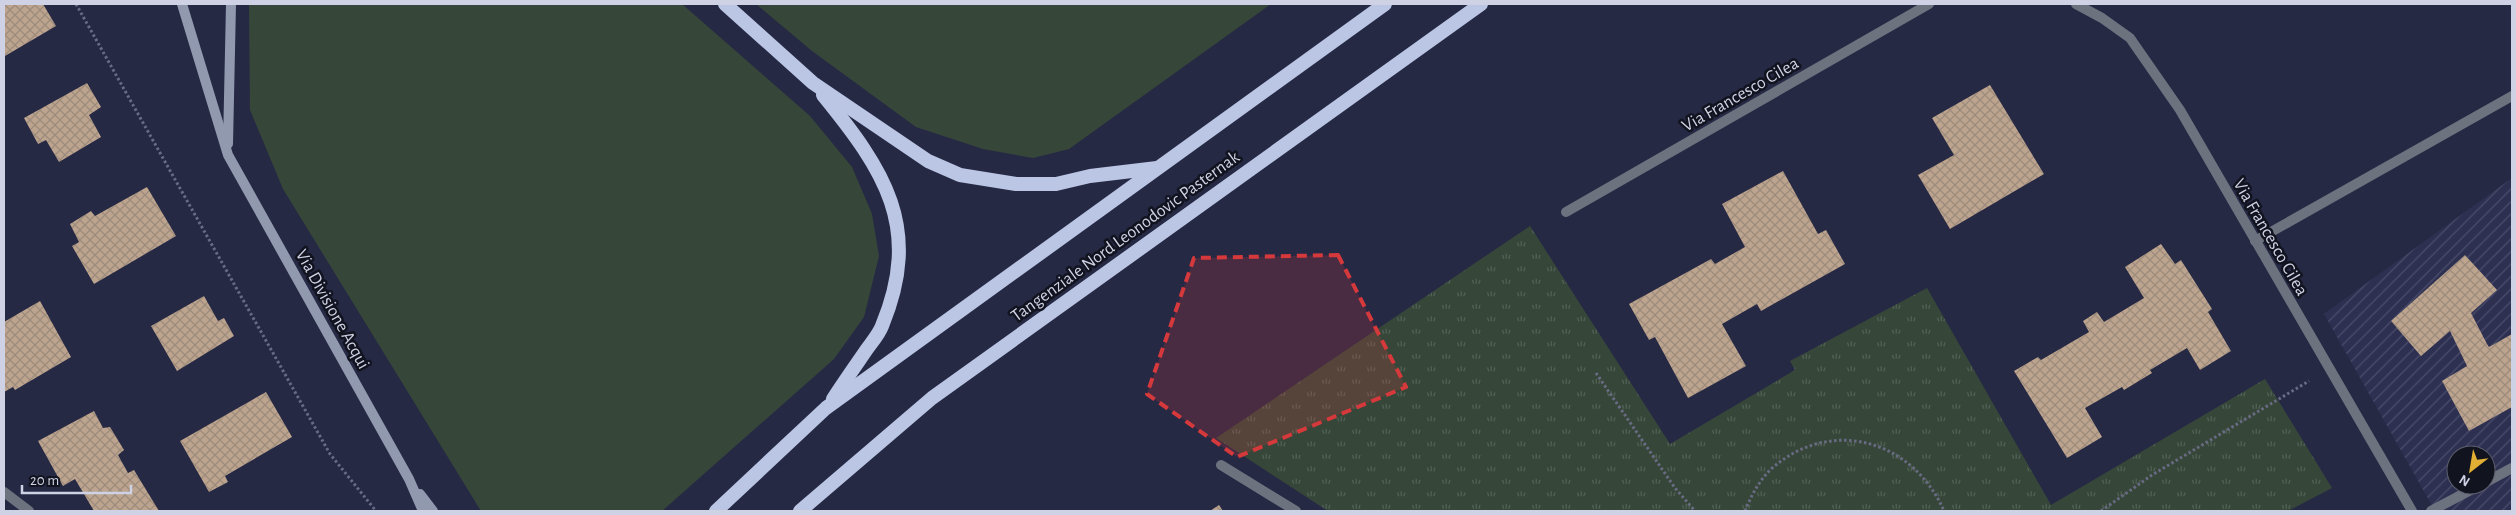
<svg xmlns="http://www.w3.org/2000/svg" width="2516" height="515" font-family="'Alegreya Sans',sans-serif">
	<defs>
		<pattern id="industrial-furrows" width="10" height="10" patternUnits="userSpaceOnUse" patternTransform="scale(1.25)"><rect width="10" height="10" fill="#2d3051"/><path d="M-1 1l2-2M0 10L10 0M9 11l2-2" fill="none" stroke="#4a4d6a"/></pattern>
		<pattern id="park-tufts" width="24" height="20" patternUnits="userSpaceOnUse" patternTransform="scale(1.25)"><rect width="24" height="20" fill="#364739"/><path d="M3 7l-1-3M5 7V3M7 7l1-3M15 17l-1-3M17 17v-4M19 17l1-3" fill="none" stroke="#526156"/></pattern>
		<pattern id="building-cross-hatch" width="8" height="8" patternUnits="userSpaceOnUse" patternTransform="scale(1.25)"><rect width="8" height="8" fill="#bda48f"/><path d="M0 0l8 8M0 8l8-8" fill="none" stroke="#9d8b7c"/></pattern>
	</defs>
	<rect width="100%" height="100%" fill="#262944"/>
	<!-- industrial -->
	<path fill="url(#industrial-furrows)" fill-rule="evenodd" d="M 2512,178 L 2512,511 L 2435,511 L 2324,314 ZM 2456,455 L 2486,455 L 2486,485 L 2456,485 Z"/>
	<!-- grass -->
	<g fill="#364739">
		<polygon points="249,4 682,4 810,116 852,167 872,214 879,256 864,317 834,359 662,511 481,511 283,189 250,110"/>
		<polygon points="756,4 1271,4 1069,149 1033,158 983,149 916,127 812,51"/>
	</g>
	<!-- park -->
	<polygon fill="url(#park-tufts)" points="1530,226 1670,444 1795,370 1790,361 1927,288 2051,505 2265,379 2332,488 2288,511 1328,511 1216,438"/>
	<!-- building -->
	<g fill="url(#building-cross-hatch)">
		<polygon points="4,4 43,4 56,26 5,56"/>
		<polygon points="87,83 101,107 89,115 101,137 59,162 46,140 38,144 24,118"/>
		<polygon points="1990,85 2044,174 1950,229 1918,175 1954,155 1932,118"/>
		<polygon points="1783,171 1818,234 1826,230 1845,264 1761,311 1757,304 1722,324 1746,366 1688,398 1655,337 1649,340 1629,304 1711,259 1715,264 1745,247 1722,204"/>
		<polygon points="147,187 176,236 94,284 72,246 79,242 70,224 91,211 95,216"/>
		<polygon points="2161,244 2175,264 2181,260 2212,309 2208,312 2231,351 2200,370 2187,348 2150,370 2152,373 2124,390 2122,387 2085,408 2102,437 2067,458 2014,371 2038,357 2041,360 2089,332 2083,321 2097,312 2104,322 2144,298 2125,267"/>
		<polygon points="2465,255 2497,290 2471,313 2487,344 2489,347 2512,334 2512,407 2469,431 2442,381 2467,366 2450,331 2421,356 2391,321"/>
		<polygon points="204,296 218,321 224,318 234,336 177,371 151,326"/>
		<polygon points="40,301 71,357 15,390 13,387 4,392 4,322"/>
		<polygon points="266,392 292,437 225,476 228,482 209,492 180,441"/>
		<polygon points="94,411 103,428 110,427 124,450 118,455 128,473 134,470 159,511 94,511 75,479 63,486 38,441"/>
		<polygon points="1219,505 1223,511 1210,511"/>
	</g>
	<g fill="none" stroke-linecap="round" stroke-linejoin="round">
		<!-- path -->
		<g stroke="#686b83" stroke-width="3" stroke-dasharray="2.5 2.5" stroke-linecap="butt">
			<polyline points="76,4 330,454 376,511"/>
			<polyline points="1596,373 1675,488 1695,511"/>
			<path d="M 1745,511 C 1751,496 1759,481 1771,469 C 1831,416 1913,440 1944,511"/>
			<polyline points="2101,511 2152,475 2309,381"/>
		</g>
		<!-- service -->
		<polyline stroke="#6d727f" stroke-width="10" points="2255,241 2512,96"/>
		<!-- minor -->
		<g stroke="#6d727f" stroke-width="10">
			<polyline points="2076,4 2102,18 2130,38 2180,110 2412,511"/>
			<polyline points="1566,212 1929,4"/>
			<polyline points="1221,465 1296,511"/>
			<polyline points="2486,482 2512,468"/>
			<polyline points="4,492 29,511"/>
			<polyline points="2431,511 2480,485"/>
		</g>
		<!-- secondary -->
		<g stroke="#9199af" stroke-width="10">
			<polyline points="182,4 228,155 409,479 423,511"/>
			<polyline points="228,144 231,4"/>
			<polyline points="420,494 433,511"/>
		</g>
		<!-- trunk -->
		<g stroke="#bac6e4" stroke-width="14">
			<polyline points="725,4 813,83 928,161 960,175 1016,184 1056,184 1090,176 1157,168"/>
			<path d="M 823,95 C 884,170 923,227 882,326 C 879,334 872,342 867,349 C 856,365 844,382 833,399"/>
			<polyline points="716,511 826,408 1385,4"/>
			<polyline points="800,511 932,398 1481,4"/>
		</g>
	</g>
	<!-- marked area -->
	<path fill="#d5393b" fill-opacity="0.2" stroke="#d5393b" stroke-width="4" stroke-dasharray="10 6" stroke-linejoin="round" d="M 1338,255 L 1406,387 L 1237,457 L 1147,394 L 1194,258 Z"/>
	<g text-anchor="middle" stroke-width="5" stroke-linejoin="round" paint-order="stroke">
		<!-- street labels -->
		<g font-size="18" fill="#cfd2e4" stroke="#11131f">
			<text transform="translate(1740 94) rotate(-30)" y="6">Via Francesco Cilea</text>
			<text transform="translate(1125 236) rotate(-36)" y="6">Tangenziale Nord Leonodovic Pasternak</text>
			<text transform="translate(2271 237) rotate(60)" y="6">Via Francesco Cilea</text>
			<text transform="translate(333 309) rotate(61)" y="6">Via Divisione Acqui</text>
		</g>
	</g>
	<!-- border -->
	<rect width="2516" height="515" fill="none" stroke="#cfd2e4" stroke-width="10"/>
	<!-- north arrow -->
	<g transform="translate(2471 470) rotate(211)"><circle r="24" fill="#11131f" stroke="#5d5f6e"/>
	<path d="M0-4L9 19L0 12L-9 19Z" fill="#e1af34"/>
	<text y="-8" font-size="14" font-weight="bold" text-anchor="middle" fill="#cfd2e4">N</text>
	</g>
	<!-- scale -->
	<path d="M22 485v8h109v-8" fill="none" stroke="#cfd2e4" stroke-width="2.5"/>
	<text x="30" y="485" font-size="15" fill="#cfd2e4" stroke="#11131f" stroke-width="4" paint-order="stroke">20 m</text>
</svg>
